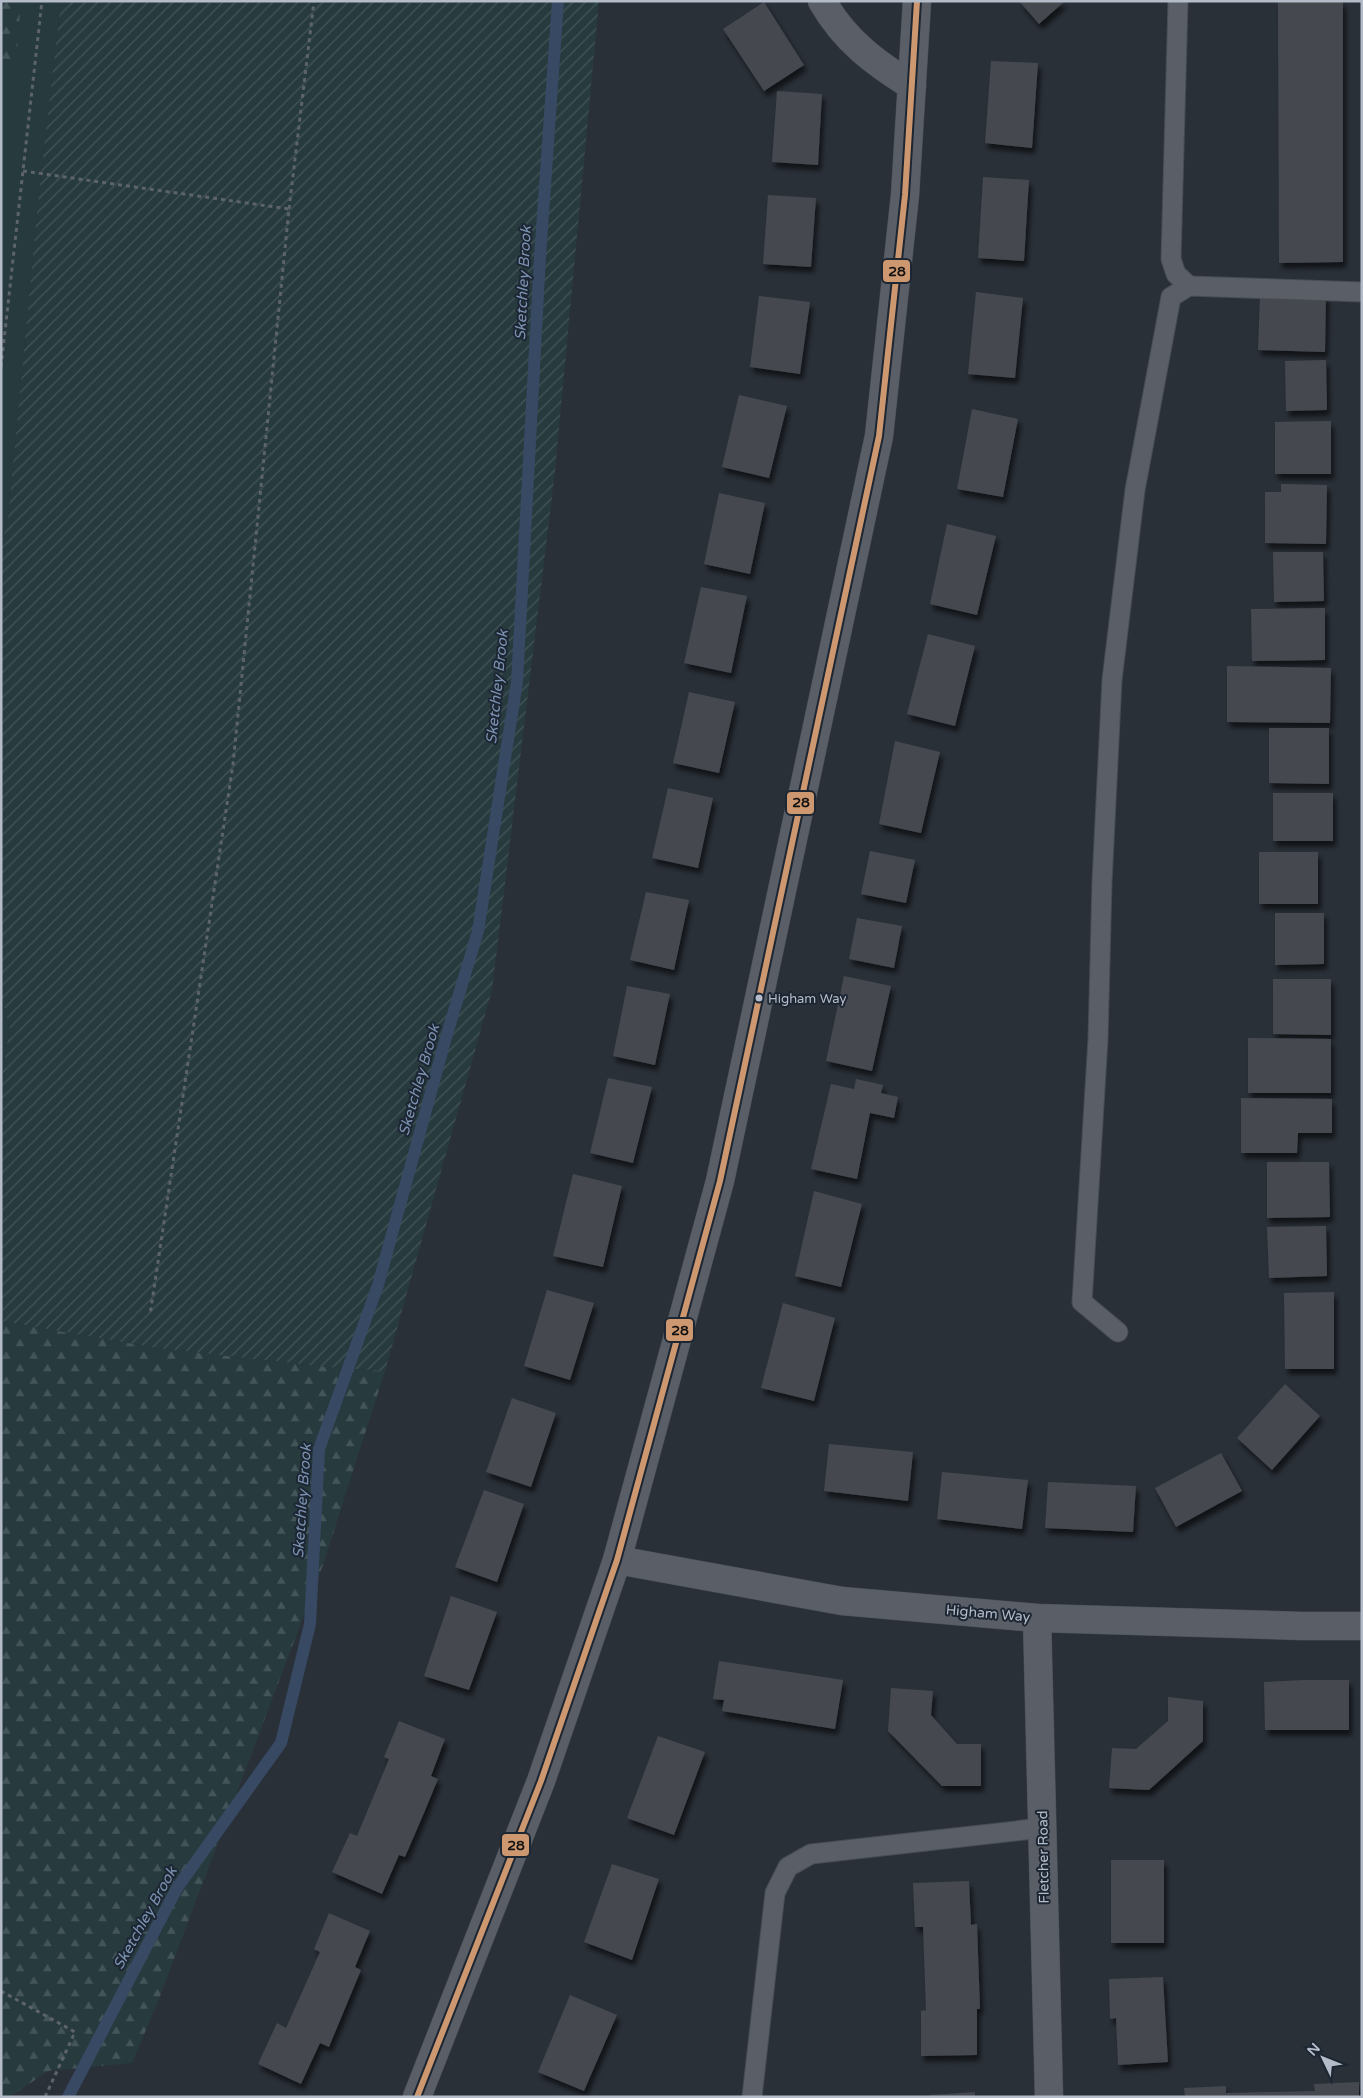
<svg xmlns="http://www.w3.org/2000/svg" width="1363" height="2098" font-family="'Varela Round',sans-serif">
	<defs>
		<pattern id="forest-firs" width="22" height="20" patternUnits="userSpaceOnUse" patternTransform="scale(1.25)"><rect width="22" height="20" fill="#273a3e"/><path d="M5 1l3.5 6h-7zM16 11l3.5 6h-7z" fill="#445559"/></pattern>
		<pattern id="garden-furrows" width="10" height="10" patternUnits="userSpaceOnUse" patternTransform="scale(1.25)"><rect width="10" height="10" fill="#273a3e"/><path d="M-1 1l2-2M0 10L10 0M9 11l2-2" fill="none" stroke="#445559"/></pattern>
		<filter id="shadow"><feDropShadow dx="3" dy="5.5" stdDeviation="2.5" flood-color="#0009"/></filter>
	</defs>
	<rect width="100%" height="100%" fill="#2a3038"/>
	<!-- green -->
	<g fill="#273a3e">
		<polygon points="1,1 61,1 40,182 8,518 1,546"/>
		<polygon points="1,997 10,1026 1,1083"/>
	</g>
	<!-- forest -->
	<g fill="url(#forest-firs)">
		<polygon points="1,1 21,1 15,75 1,78"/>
		<polygon points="1,1321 157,1348 328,1367 385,1371 324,1562 159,1999 132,2063 48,2071 10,2097 1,2097"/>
	</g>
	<!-- garden -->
	<polygon fill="url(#garden-furrows)" points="61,1 599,1 555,471 492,990 385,1371 328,1367 157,1348 1,1321 1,1083 10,1026 1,997 1,546 8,518 40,182"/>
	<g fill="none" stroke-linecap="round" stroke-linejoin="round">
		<!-- stream -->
		<polyline stroke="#384963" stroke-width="12" points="68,2097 177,1888 281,1743 310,1624 319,1449 378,1285 445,1041 478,931 517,682 540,257 558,1"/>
	</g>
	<!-- building -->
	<g fill="#444950" filter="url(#shadow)">
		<polygon points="1019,1 1065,1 1039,24"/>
		<polygon points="1278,1 1343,1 1343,262 1279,263"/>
		<polygon points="764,2 804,65 764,91 723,29"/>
		<polygon points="991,61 1038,63 1032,148 985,143"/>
		<polygon points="777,91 822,94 818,165 772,162"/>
		<polygon points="983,177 1029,180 1024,261 978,258"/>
		<polygon points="768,195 816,198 811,267 763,264"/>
		<polygon points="976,292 1023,298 1015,378 968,374"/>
		<polygon points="1260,295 1326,296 1325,352 1258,350"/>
		<polygon points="759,296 810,302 800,374 750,367"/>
		<polygon points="1326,360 1327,410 1286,411 1285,361"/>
		<polygon points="739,395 787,406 769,478 722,467"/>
		<polygon points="972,409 1018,419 1003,497 957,489"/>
		<polygon points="1331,421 1331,474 1275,474 1275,422"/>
		<polygon points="1281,484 1327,485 1326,544 1265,543 1265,492 1281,492"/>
		<polygon points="719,493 765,503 750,574 704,564"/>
		<polygon points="947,524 996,536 977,615 930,604"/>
		<polygon points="1273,552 1323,552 1324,601 1274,602"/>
		<polygon points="701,587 747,596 731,673 684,663"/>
		<polygon points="1325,608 1325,660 1252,661 1251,609"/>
		<polygon points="928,634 975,646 955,726 907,714"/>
		<polygon points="1227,666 1331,668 1330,723 1227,722"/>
		<polygon points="689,692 735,702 719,773 673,763"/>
		<polygon points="1269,728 1329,728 1329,784 1269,783"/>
		<polygon points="895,741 940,752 921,833 879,824"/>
		<polygon points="668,788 713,798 698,868 652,858"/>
		<rect x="1273" y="793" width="60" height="48"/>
		<polygon points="870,851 915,860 906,903 861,894"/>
		<rect x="1259" y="852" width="59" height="52"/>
		<polygon points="646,892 689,900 674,970 630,960"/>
		<polygon points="1275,913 1324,913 1324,964 1275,965"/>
		<polygon points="857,918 902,926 894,968 849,959"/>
		<polygon points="844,976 891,986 872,1071 826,1061"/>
		<polygon points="1273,979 1331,979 1331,1035 1273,1034"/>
		<polygon points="627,986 670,994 655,1065 613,1056"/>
		<polygon points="1248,1038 1331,1039 1331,1093 1248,1093"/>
		<polygon points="608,1078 652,1087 633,1163 590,1153"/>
		<polygon points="856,1079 883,1085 881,1093 898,1097 894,1118 870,1113 857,1179 811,1169 831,1084 854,1089"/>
		<polygon points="1241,1098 1332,1099 1332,1133 1298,1133 1297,1153 1241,1153"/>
		<polygon points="1267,1162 1329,1162 1330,1217 1267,1218"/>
		<polygon points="573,1174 622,1186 603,1267 553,1256"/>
		<polygon points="814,1191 862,1204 841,1287 795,1276"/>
		<polygon points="1326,1226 1327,1276 1269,1278 1267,1227"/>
		<polygon points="547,1290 594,1303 570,1380 524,1366"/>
		<polygon points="1334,1292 1334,1369 1285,1369 1284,1293"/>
		<polygon points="783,1303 835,1318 814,1401 761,1388"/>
		<polygon points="1285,1384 1320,1416 1272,1470 1237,1438"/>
		<polygon points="512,1398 556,1413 531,1487 486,1472"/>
		<polygon points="829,1444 913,1452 908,1501 824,1491"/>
		<polygon points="1221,1453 1242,1491 1176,1527 1155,1488"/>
		<polygon points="942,1472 1028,1480 1022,1529 937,1519"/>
		<polygon points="1048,1482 1136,1486 1133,1532 1045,1528"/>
		<polygon points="484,1490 524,1504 497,1582 455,1567"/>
		<polygon points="451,1596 497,1612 469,1690 424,1676"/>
		<polygon points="719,1661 843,1680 835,1729 722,1711 724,1700 713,1699"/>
		<polygon points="1304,1680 1349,1680 1349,1730 1265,1730 1264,1682"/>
		<polygon points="891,1688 933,1691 931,1715 957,1744 981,1744 981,1786 942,1786 888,1731"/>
		<polygon points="1168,1697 1203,1701 1203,1741 1149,1790 1109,1788 1112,1748 1136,1749 1168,1721"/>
		<polygon points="399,1721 445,1739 431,1776 438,1779 424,1813 405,1857 399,1855 382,1894 332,1872 350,1833 357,1836 389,1759 384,1757"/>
		<polygon points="658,1736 705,1752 674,1835 627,1818"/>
		<rect x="1111" y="1860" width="53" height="83"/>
		<polygon points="612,1864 659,1879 632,1960 584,1942"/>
		<polygon points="969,1881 971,1925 977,1924 980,2009 977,2009 977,2055 921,2056 921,2011 926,2010 923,1927 915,1927 913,1883"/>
		<polygon points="329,1913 370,1931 355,1967 361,1970 329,2047 320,2043 301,2084 258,2064 277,2023 286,2028 320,1952 314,1949"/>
		<polygon points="1163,1977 1168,2062 1118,2065 1116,2018 1110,2019 1109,1979"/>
		<polygon points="570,1995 617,2015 584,2091 538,2072"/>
		<polygon points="1359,2082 1359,2097 1185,2097 1184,2088 1226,2086 1226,2093 1315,2091 1314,2084"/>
		<polygon points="975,2092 975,2097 930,2097 930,2095"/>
	</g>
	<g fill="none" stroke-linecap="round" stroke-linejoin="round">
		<!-- service casing -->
		<g stroke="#484c53" stroke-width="21">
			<g id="service">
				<polyline points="1178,1 1171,259 1176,274 1189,286"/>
				<polyline points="1118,1332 1082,1302 1098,1039 1102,882 1112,680 1135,490 1171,297 1189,286 1362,292"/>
				<polyline points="752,2097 775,1893 788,1867 811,1854 1042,1828"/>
			</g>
		</g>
		<!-- minor casing -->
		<g stroke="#484c53" stroke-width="29">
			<g id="minor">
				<path d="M 822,1 C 845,41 874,62 912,86"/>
				<polyline points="617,1560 842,1601 1037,1618 1302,1626 1362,1626"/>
				<polyline points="1037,1618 1049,2097"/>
				<polyline points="417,2097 541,1781 617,1560 720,1181 879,436 905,195 917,1"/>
			</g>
		</g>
		<!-- path -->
		<g stroke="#5d636a" stroke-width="3" stroke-dasharray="4 4" stroke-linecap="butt">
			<polyline points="23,171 289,209 233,764 150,1315"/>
			<polyline points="289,209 314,1"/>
			<polyline points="1,367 42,1"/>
			<polyline points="1,1991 75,2032 45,2097"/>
		</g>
		<!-- service -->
		<use href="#service" stroke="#5a5e66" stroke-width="19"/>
		<!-- minor -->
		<use href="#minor" stroke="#5a5e66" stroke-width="28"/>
		<!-- bus-1 casing -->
		<g stroke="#1d2633" stroke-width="10">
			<polyline id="bus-1" points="417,2097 541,1781 617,1560 720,1181 879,436 905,195 917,1"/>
		</g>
		<!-- bus-1 -->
		<use href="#bus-1" stroke="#cd976f" stroke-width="6"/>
	</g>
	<!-- markers -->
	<circle fill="#b4bcc9" stroke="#1d2633" stroke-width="2" cx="759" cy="998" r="4.5"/>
	<g text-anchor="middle" stroke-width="4" stroke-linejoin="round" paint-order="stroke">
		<!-- bus labels -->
		<g font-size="13" fill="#b4bcc9" stroke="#1d2633" text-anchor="start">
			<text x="768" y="1003">Higham Way</text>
		</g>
		<!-- street labels -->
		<g font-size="14" fill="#b4bcc9" stroke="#1d2633">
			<text transform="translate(988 1613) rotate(5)" y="5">Higham Way</text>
			<text transform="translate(1043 1857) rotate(-91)" y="5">Fletcher Road</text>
		</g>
		<!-- water labels -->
		<g font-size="15" font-style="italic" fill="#7c92b1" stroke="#1d2633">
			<text transform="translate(523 283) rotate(-87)" y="5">Sketchley Brook</text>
			<text transform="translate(497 687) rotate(-84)" y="5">Sketchley Brook</text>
			<text transform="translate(419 1080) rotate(-74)" y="5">Sketchley Brook</text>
			<text transform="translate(302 1501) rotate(-86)" y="5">Sketchley Brook</text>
			<text transform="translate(145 1918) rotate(-61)" y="5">Sketchley Brook</text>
		</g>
	</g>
	<g stroke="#1d2633" stroke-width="2">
		<rect x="882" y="259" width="29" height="24" rx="5" fill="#cd976f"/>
		<rect x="786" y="791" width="29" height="24" rx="5" fill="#cd976f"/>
		<rect x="665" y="1318" width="29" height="24" rx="5" fill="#cd976f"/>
		<rect x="501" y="1833" width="29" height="24" rx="5" fill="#cd976f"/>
	</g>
	<g font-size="14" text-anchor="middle" font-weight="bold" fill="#111">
		<text x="897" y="276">28</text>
		<text x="801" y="807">28</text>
		<text x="680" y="1335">28</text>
		<text x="516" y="1850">28</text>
	</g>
	<!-- border -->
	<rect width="1363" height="2098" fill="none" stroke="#b4bcc9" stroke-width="5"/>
	<!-- north arrow -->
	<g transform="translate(1323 2058) rotate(313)" stroke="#1d2633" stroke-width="4" paint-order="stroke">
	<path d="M0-4L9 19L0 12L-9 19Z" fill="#b4bcc9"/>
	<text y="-8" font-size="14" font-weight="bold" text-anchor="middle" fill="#b4bcc9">N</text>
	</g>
</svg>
